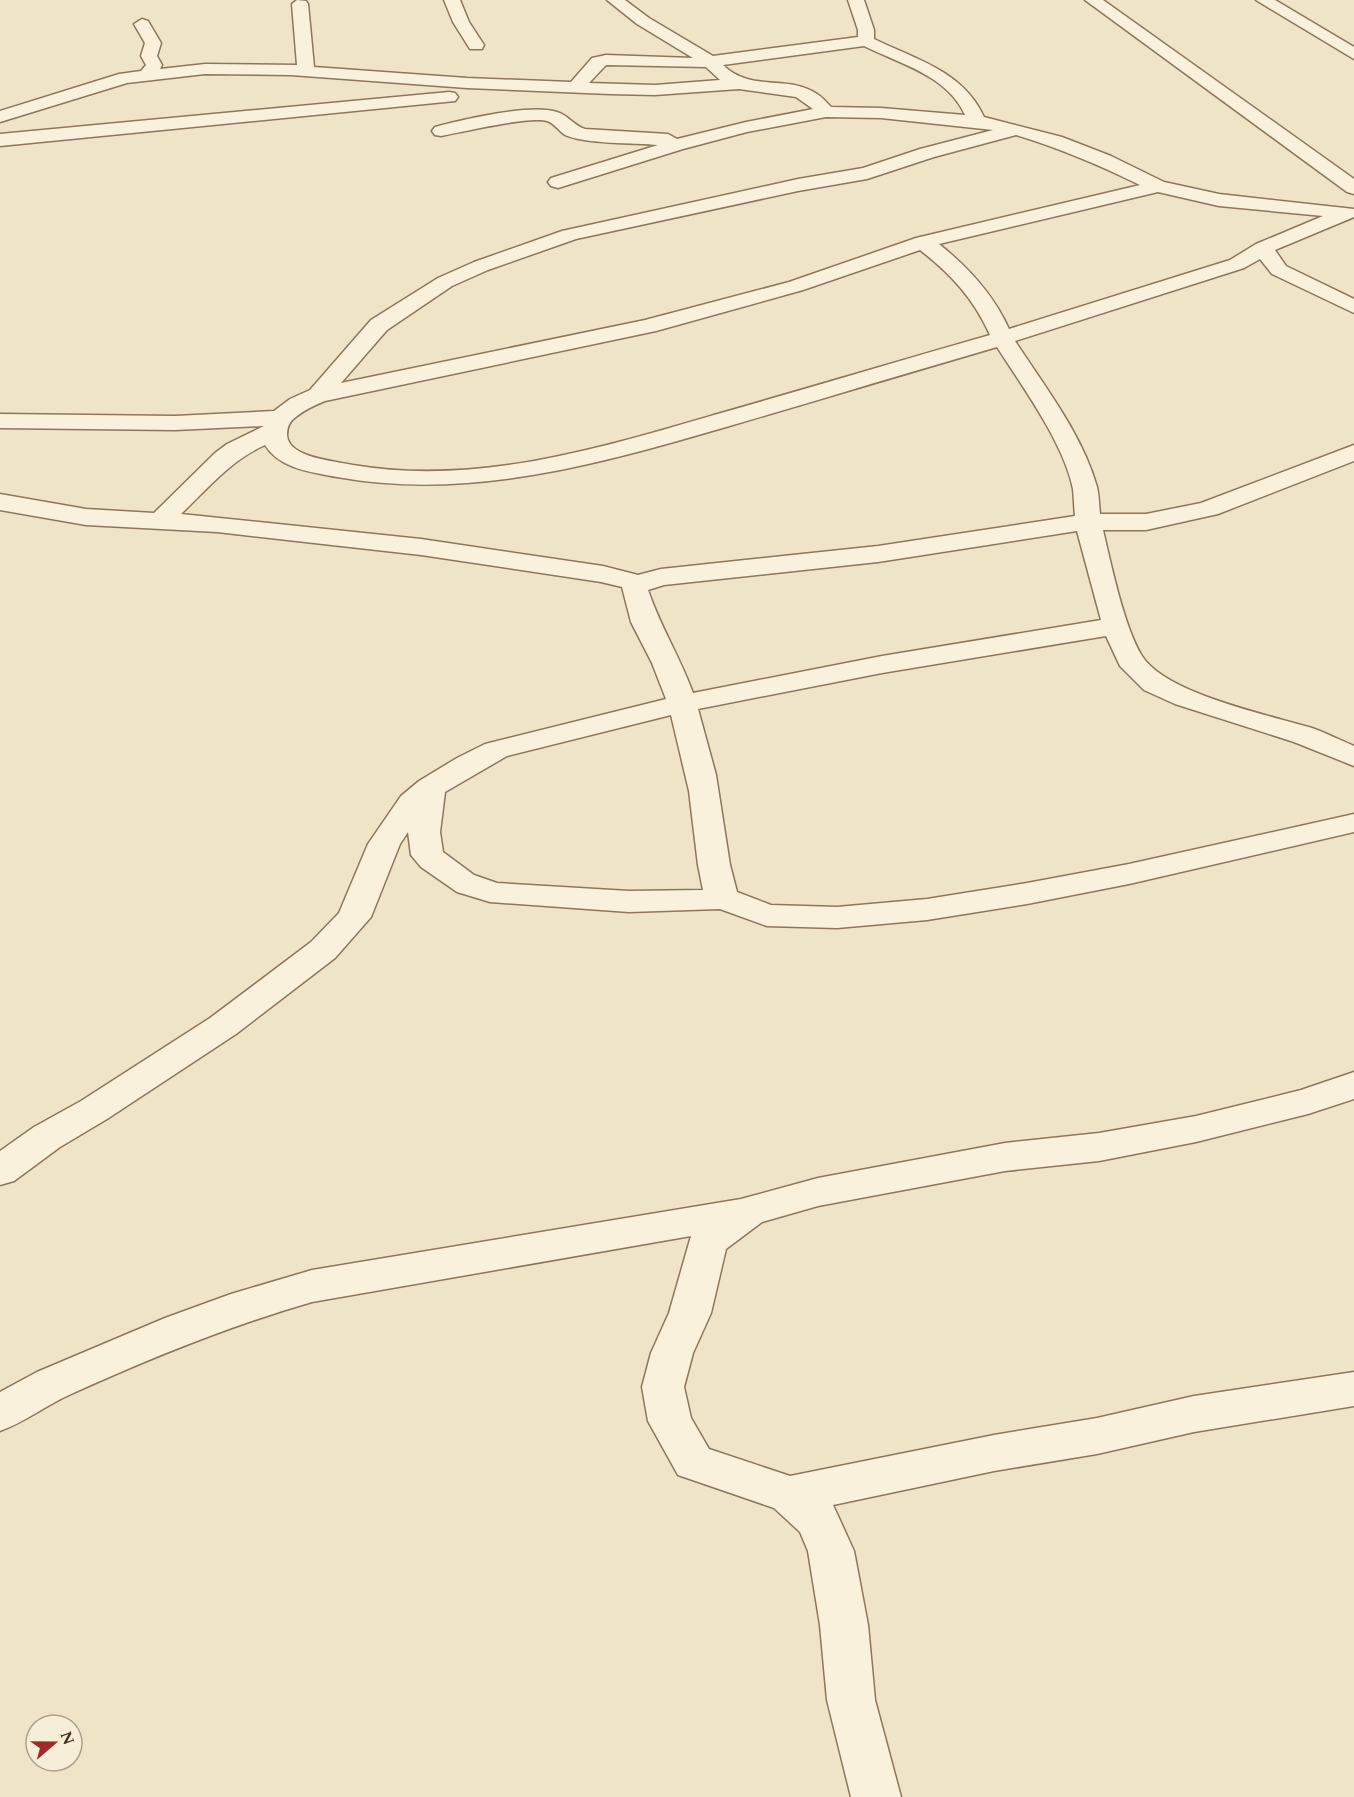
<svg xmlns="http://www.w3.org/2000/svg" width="1354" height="1797" font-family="Spectral,serif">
	<rect width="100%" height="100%" fill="#f0e4c8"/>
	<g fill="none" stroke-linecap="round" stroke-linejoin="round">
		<!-- minor casing -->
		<g stroke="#8d765c" stroke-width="3">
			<g id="minor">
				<path d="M 297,0 L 306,1 L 308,4 L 314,67 L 467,78 L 571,82 L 592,58 L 606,55 L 693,58 L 637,24 L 607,0 L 625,0 L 649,18 L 713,56 L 858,37 L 858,30 L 848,0 L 864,0 L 874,30 L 874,39 C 917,60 963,71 984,117 L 1062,137 L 1111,156 L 1164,182 L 1219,194 L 1354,209 L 1354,217 L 1275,250 L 1286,266 L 1354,299 L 1354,313 L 1272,274 L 1260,259 L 1244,268 L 1015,341 C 1045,387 1082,434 1097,487 C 1099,495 1099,505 1100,514 L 1146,514 L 1201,503 L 1354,445 L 1354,461 L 1218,514 L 1146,530 L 1103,530 C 1111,564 1124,627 1142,656 C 1166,694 1269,715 1312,728 C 1326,733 1340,740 1354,746 L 1354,766 L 1294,742 L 1175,704 L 1144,690 L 1120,666 L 1106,636 L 882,673 L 698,709 L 716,775 L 730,865 L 737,892 L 771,905 L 837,907 L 927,899 L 1027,883 L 1129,864 L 1354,814 L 1354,832 L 1129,884 L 1027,904 L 927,920 L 837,928 L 767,926 L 720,909 L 629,912 L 490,902 L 457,892 L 421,867 L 411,855 L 408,832 L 400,844 L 371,917 L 335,958 L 236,1034 L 107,1119 L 60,1147 L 14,1181 L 0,1185 L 0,1151 L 34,1127 L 81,1101 L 210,1018 L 311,942 L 339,913 L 368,844 L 401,796 L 419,781 L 457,758 L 485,744 L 666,699 L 652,663 L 631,622 L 622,587 L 601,582 L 421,555 L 217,532 L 86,525 L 0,510 L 0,494 L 86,509 L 154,513 L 215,453 L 227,444 L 264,426 L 175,430 L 0,428 L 0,414 L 175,416 L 274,411 L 290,399 L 310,390 L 371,320 L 438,278 L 474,262 L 562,231 L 798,179 L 863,168 L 920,149 L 993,130 L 881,118 L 826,117 L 747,132 L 683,149 L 558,188 L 551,186 L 548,182 L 551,178 L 658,145 C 635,143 584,144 565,135 C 559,131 554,123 547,121 C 529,116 462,132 441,136 L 435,135 L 432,131 L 435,127 C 461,120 532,103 557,112 C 568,115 574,126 585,129 L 668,134 L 677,139 L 746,122 L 813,109 L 796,97 L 739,89 L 655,95 L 610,94 L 467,88 L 291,75 L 205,74 L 127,83 L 0,122 L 0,111 L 119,74 L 141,71 L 146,65 L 141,56 L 145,43 L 134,24 L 142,19 L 148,21 L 161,43 L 157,56 L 162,65 L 160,69 L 205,64 L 297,65 L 292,4 ZM 864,46 C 900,64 947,75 965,115 L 881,108 L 831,107 C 826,102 822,97 817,94 C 787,74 752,93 723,65 ZM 606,65 L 706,67 L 720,80 L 655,85 L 589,83 ZM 1016,135 C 1059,148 1099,165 1140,185 L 916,238 L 789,282 L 645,320 L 341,383 L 387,330 L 452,286 L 488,270 L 576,239 L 798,191 L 867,179 L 934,157 ZM 1158,192 L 1219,206 L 1323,216 L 1256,244 L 1230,260 L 1009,329 C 993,294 969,268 939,244 ZM 920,250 C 951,274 974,299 990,335 C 898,361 806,389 714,415 C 598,449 475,486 353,465 C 335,461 288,458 287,435 C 287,426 290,421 297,416 C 306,409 315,405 325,401 L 656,331 L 803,290 ZM 997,347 C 1022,386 1064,443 1073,489 C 1074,498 1074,507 1075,516 L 878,546 L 661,569 L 638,575 L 603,566 L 421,539 L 181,514 C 208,488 231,460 265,445 C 280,469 311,472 337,477 C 470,501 599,464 726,427 C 816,401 906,373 997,347 ZM 1077,531 L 1101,620 L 882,656 L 693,693 C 680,657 660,626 648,590 L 664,585 L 878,562 ZM 671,715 L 689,791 L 698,865 L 703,890 L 629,891 L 497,883 L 474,875 L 443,852 L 440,832 L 445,792 L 507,756 Z"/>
				<polygon points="444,0 460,0 469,22 484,45 482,49 470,49 453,22"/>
				<polygon points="1085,0 1103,0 1354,179 1354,194 1347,192"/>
				<polygon points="1256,0 1275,0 1354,47 1354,59"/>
				<polygon points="449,92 455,93 458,97 455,101 0,146 0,134"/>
				<path d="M 1354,1072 L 1354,1099 L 1308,1114 L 1196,1142 L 1099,1161 L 1005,1171 L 818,1206 L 762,1222 L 726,1249 L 711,1313 L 693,1353 L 684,1387 L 691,1418 L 709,1449 L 790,1476 L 994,1435 L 1097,1418 L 1194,1396 L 1354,1372 L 1354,1406 L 1194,1432 L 1097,1454 L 994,1471 L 833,1505 L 854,1551 L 868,1625 L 875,1700 L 901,1797 L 851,1797 L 827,1700 L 820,1625 L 808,1551 L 800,1532 L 774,1508 L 678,1475 L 648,1421 L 642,1387 L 651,1353 L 669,1313 L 691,1236 L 312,1302 C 229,1326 148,1359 69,1395 C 45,1406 25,1422 0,1431 L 0,1392 L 37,1372 L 165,1318 L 231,1294 L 312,1270 L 741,1199 L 818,1178 L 1005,1143 L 1099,1133 L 1196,1116 L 1301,1090 Z"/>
			</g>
		</g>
		<!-- minor -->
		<use href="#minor" fill="#faf1dc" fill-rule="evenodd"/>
	</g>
	<!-- north arrow -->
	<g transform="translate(54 1743) rotate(70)"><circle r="28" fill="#f7eed8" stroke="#ada18e" stroke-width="1.5"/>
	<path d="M0-4.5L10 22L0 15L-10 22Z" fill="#9e2a2b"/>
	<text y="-9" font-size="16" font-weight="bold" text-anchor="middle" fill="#3d2e20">N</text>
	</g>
</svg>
